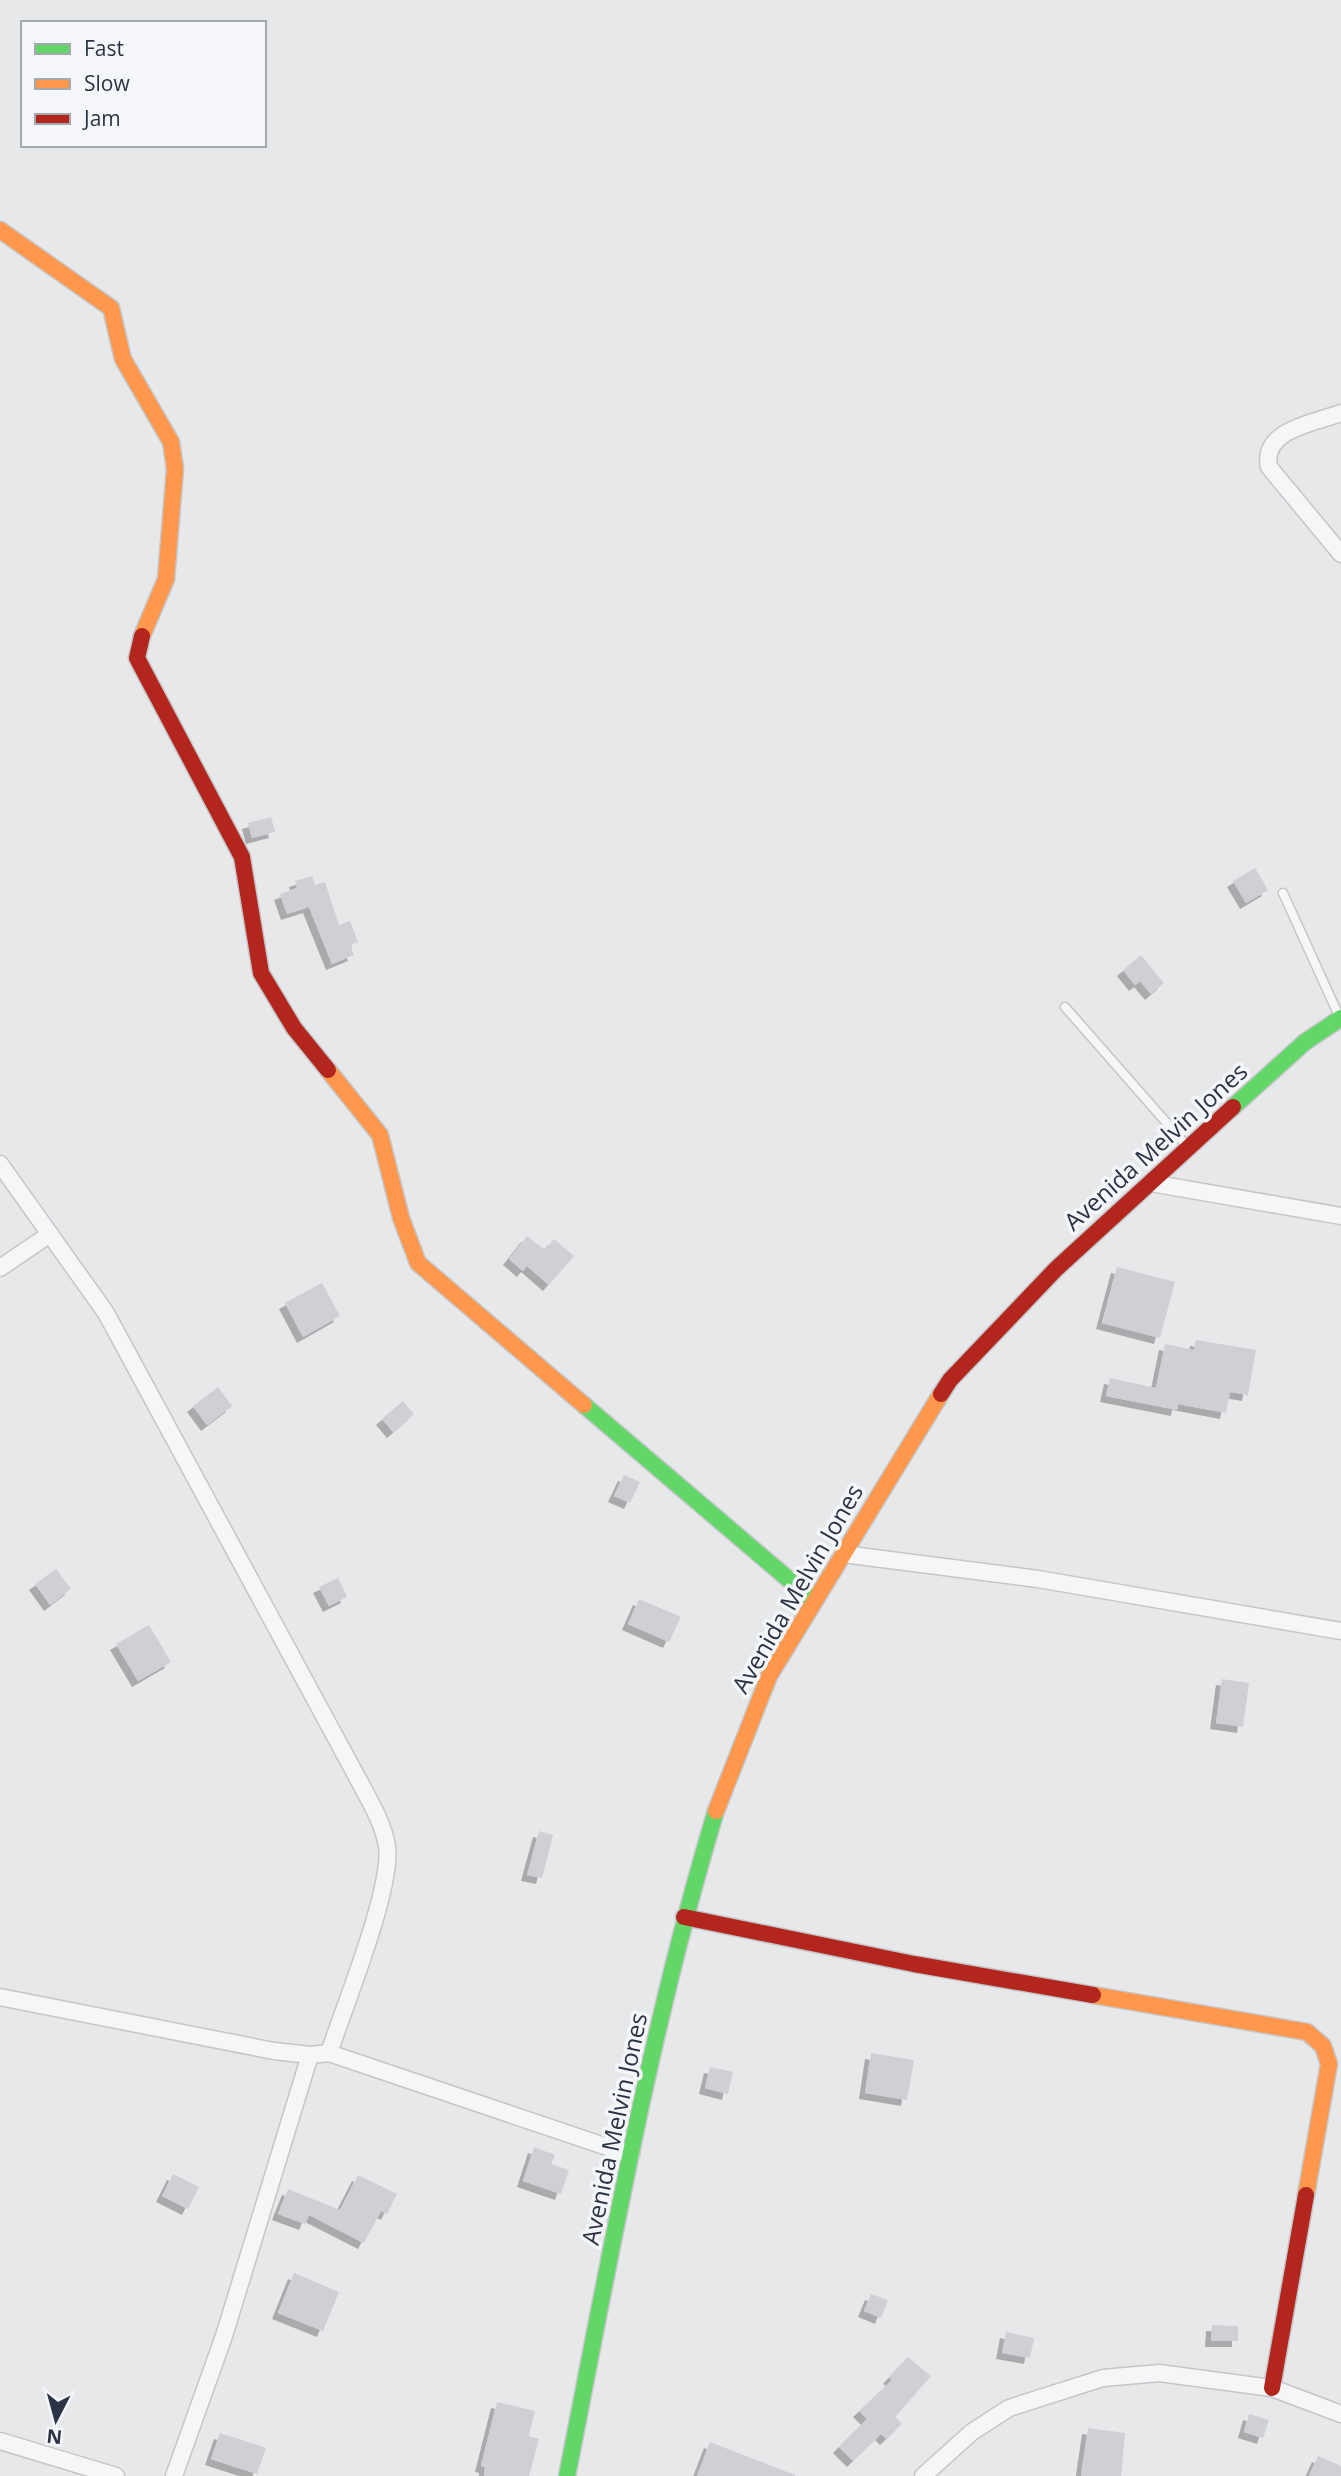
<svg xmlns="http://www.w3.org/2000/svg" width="1341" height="2476" font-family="'Open Sans',sans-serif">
	<defs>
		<filter id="shadow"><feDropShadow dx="-6" dy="6" stdDeviation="0" flood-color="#0004"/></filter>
	</defs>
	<rect width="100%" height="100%" fill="#e6e8ea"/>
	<!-- building -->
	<g fill="#ced0d3" filter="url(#shadow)">
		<polygon points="271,817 275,832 252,838 248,823"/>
		<polygon points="1255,868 1268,890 1246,903 1233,881"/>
		<polygon points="312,876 315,885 325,882 339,925 350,921 358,942 350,945 354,955 332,964 309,907 287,914 280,894 297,888 295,881"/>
		<polygon points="1141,955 1164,983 1151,994 1140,981 1135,985 1123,970"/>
		<polygon points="527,1236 545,1250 554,1239 574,1256 549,1285 527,1266 523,1271 509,1259"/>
		<polygon points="1117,1267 1175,1282 1160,1338 1102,1323"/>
		<polygon points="322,1283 340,1316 303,1337 285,1303"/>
		<polygon points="1196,1340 1256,1350 1248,1395 1230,1392 1226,1413 1178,1404 1177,1410 1106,1396 1110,1378 1156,1388 1165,1344 1194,1350"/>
		<polygon points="218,1387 232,1406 207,1425 193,1406"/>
		<polygon points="403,1401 414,1414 393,1432 382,1419"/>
		<polygon points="624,1475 640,1482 630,1503 614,1496"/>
		<polygon points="56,1569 71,1589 50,1605 35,1584"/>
		<polygon points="338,1578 347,1597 329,1606 319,1587"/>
		<polygon points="639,1599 681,1617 669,1642 628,1624"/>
		<polygon points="149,1625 171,1662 138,1681 116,1644"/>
		<polygon points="1222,1679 1249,1683 1243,1727 1216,1723"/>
		<polygon points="539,1831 553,1835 542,1878 527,1875"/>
		<polygon points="871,2053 914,2060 907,2100 865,2093"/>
		<polygon points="710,2067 733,2072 728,2094 705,2088"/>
		<polygon points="534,2147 555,2155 551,2164 569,2170 561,2194 523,2181"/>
		<polygon points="173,2174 199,2187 188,2209 162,2196"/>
		<polygon points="358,2175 397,2194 387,2214 381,2211 364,2243 309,2215 305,2224 278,2214 288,2189 340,2210"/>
		<polygon points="294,2273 339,2292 323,2331 278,2313"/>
		<polygon points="871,2294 888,2300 881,2318 864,2311"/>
		<polygon points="1212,2325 1238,2326 1238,2341 1211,2341"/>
		<polygon points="1006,2332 1034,2338 1030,2358 1002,2353"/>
		<polygon points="908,2357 931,2376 895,2417 902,2424 886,2439 881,2434 853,2461 839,2447 867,2419 859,2411 892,2380 889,2378"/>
		<polygon points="497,2402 535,2411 529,2436 539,2439 529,2476 484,2476 485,2467 481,2466"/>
		<polygon points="1249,2414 1269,2420 1263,2438 1244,2432"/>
		<polygon points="1088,2428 1125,2433 1121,2476 1081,2476"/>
		<polygon points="220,2433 266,2448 257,2474 211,2459"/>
		<polygon points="710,2442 795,2475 795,2476 697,2476"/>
		<polygon points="1318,2456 1341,2466 1341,2476 1309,2476"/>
	</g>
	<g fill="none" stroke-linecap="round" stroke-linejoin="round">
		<!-- lane casing -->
		<g stroke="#c4c6c8" stroke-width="11">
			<g id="lane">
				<polyline points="1283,893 1339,1016"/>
				<polyline points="1065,1007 1187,1146"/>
			</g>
		</g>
		<!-- street casing -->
		<g stroke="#c4c6c8" stroke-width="19">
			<g id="street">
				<path d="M 1341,413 C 1314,423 1261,430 1269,467 L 1341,554"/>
				<path d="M 0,1164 L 106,1313 L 357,1777 C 368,1798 383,1822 387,1846 C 393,1888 344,2007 329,2053"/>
				<polyline points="1151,1183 1341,1216"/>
				<polyline points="0,1268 50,1234"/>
				<polyline points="843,1554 1038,1579 1341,1631"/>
				<polyline points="0,1997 274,2051 310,2055 329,2053 631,2155"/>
				<polyline points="0,2441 116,2476"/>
				<polyline points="174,2476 224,2336 310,2055"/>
				<polyline points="923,2476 972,2432 1009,2408 1103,2378 1159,2373 1272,2388 1341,2414"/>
			</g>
		</g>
		<!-- fast casing -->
		<g stroke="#c4c6c8" stroke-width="19">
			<g id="fast">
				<polyline points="1233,1107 1305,1042 1341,1018"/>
				<polyline points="584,1405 814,1601"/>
				<path d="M 567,2476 C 611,2253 650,2028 716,1811"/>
			</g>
		</g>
		<!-- slow casing -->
		<g stroke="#c4c6c8" stroke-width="19">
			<g id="slow">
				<polyline points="0,230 111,308 123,359 171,442 175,469 166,579 142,636"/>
				<polyline points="328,1070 380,1135 401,1218 418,1263 584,1405"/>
				<polyline points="716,1811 769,1676 941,1394"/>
				<polyline points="1093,1995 1307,2032 1323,2046 1329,2064 1306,2195"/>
			</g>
		</g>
		<!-- jam casing -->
		<g stroke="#c4c6c8" stroke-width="19">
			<g id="jam">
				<polyline points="142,636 137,658 242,857 261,973 294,1028 328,1070"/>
				<polyline points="941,1394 950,1380 1056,1269 1233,1107"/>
				<polyline points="684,1917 914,1964 1093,1995"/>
				<polyline points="1272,2388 1306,2195"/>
			</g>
		</g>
		<!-- lane -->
		<use href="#lane" stroke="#f5f6f7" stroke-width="8"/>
		<!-- street -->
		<use href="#street" stroke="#f5f6f7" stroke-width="16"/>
		<!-- fast -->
		<use href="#fast" stroke="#63d668" stroke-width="16"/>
		<!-- slow -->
		<use href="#slow" stroke="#ff974d" stroke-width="16"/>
		<!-- jam -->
		<use href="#jam" stroke="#b3261e" stroke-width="16"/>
	</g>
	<g text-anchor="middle" stroke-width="7" stroke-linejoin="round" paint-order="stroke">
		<!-- street labels -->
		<g font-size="24" fill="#2b3445" stroke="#f4f6f9">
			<text transform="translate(1156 1147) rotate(-42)" y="8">Avenida Melvin Jones</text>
			<text transform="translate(798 1589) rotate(-60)" y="8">Avenida Melvin Jones</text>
			<text transform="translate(615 2129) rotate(-78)" y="8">Avenida Melvin Jones</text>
		</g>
	</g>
	<!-- legend -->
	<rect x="21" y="21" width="245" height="126" fill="#f4f6f9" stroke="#a4a8b1" stroke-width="2"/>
	<rect x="35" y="44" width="35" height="10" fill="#63d668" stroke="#a4a8b1" stroke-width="2"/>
	<text x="84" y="56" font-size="21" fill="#2b3445">Fast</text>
	<rect x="35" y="79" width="35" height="10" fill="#ff974d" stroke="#a4a8b1" stroke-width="2"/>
	<text x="84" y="91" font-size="21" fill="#2b3445">Slow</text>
	<rect x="35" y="114" width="35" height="10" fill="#b3261e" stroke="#a4a8b1" stroke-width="2"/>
	<text x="84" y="126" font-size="21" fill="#2b3445">Jam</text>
	<!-- north arrow -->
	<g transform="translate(56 2420) rotate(186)" stroke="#f4f6f9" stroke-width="5" paint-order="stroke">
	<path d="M0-5L12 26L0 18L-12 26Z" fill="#2b3445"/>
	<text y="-10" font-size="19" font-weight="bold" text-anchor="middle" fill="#2b3445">N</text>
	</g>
</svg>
